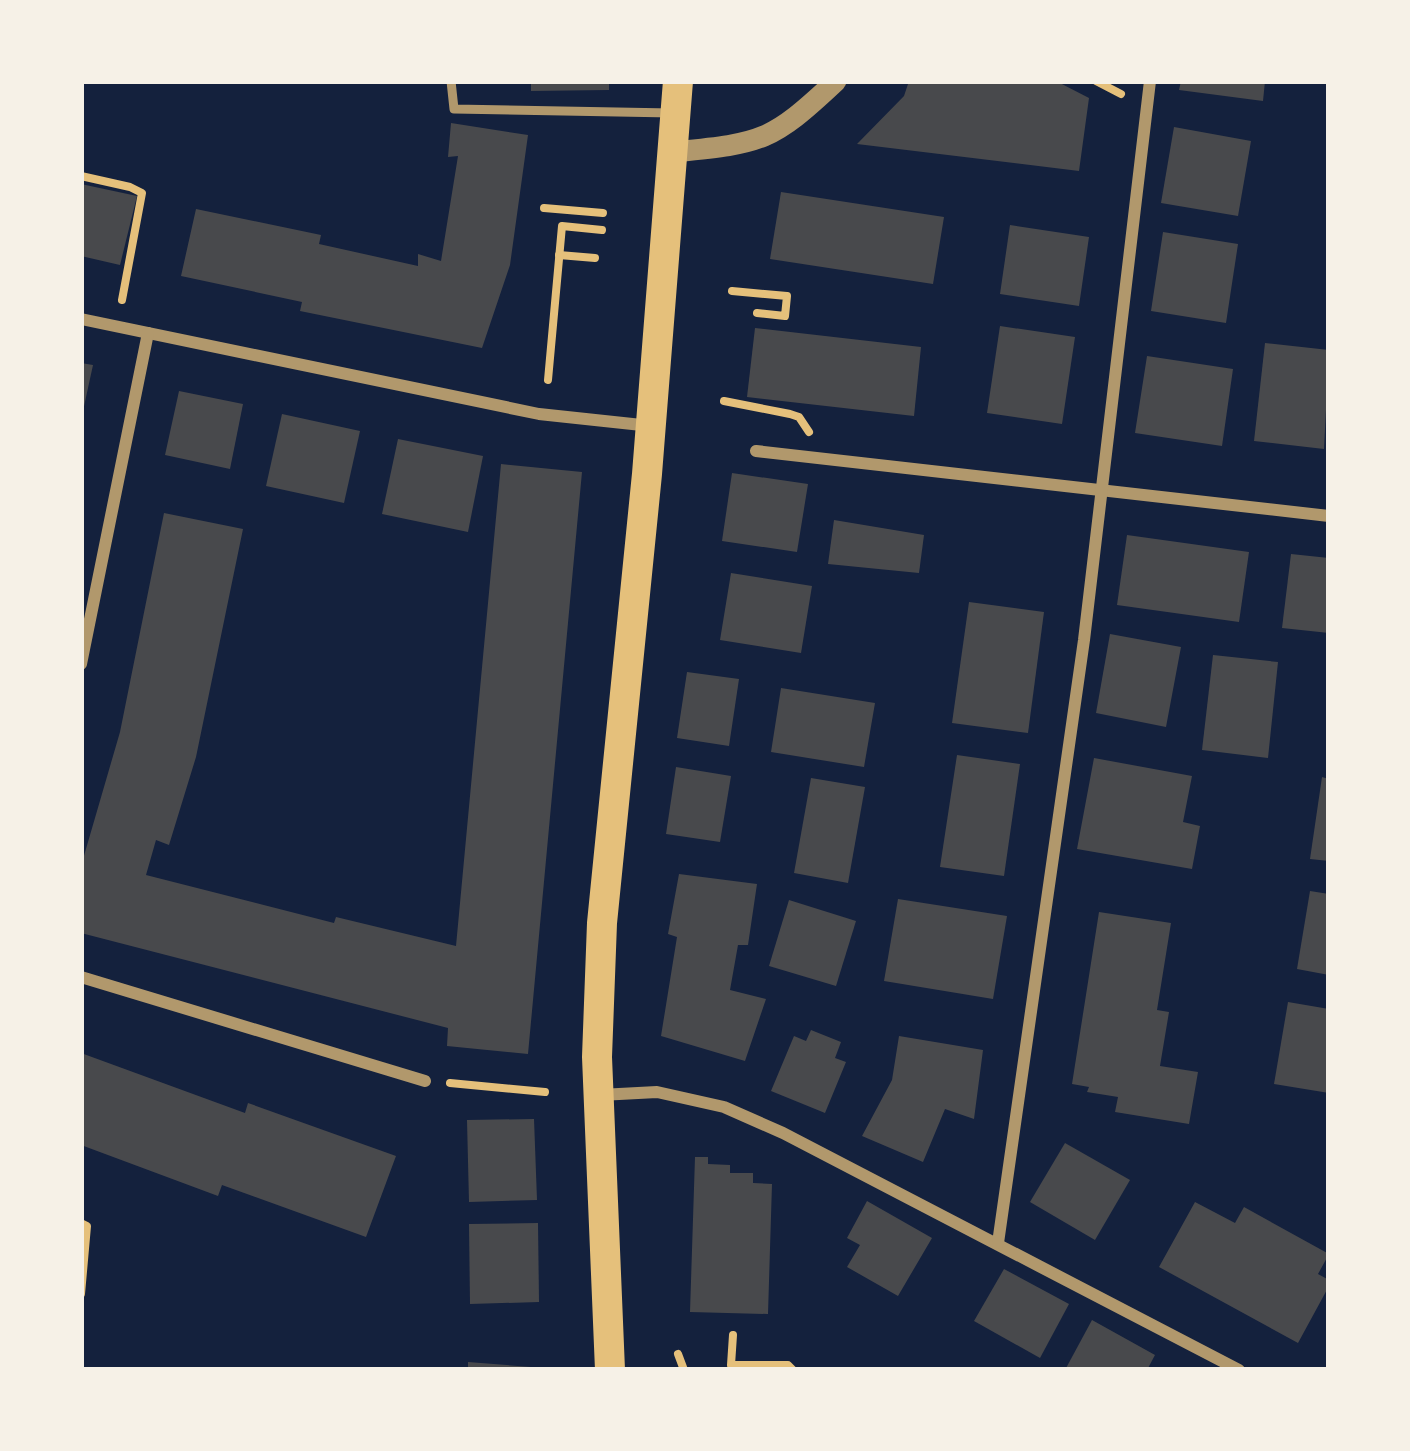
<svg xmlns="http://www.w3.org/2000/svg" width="1410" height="1451" font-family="'Alegreya Sans',sans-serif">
	<rect width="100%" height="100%" fill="#14213d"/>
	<!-- building -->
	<g fill="#48494c">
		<polygon points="531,81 609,81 609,90 531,91"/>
		<polygon points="909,81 1056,81 1089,98 1079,171 857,144 904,96"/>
		<polygon points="1181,81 1265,81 1263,101 1179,90"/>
		<polygon points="451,123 528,135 510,265 482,348 300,311 302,302 181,276 196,209 321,235 319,244 418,266 418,254 441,261 458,156 448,157"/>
		<polygon points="1174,127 1251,141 1238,216 1161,203"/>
		<polygon points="81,184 137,196 120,265 81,256"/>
		<polygon points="781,192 944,217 933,284 770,259"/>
		<polygon points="1010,225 1089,237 1079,306 1000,294"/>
		<polygon points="1163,232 1238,244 1226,323 1151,311"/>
		<polygon points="1000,326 1075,337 1062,424 987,413"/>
		<polygon points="755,328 921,347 914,416 747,397"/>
		<polygon points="1265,343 1329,350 1324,449 1254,441"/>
		<polygon points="1147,356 1233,369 1222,446 1135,433"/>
		<polygon points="81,363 93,365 83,411 81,411"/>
		<polygon points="179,391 243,404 230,469 165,455"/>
		<polygon points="282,414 360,431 344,503 266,486"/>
		<polygon points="398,439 483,456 468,532 382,514"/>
		<polygon points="501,464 582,472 528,1054 447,1046 448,1028 81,933 81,866 120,732 164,513 243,529 196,757 169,845 156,840 146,875 334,923 336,917 456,946"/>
		<polygon points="732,473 808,484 797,552 722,541"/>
		<polygon points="834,520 924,535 919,573 828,564"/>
		<polygon points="1127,535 1249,552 1239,622 1117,605"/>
		<polygon points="1291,554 1329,558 1329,633 1282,628"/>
		<polygon points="731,573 812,586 801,653 720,640"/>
		<polygon points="969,602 1044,612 1028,733 952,723"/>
		<polygon points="1110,634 1181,647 1166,727 1096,713"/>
		<polygon points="1213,655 1278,662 1268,758 1202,750"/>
		<polygon points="687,672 739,679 729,746 677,738"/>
		<polygon points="781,688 875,703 864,767 771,752"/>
		<polygon points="957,755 1020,764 1004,876 940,867"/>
		<polygon points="1094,758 1192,776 1183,822 1200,826 1192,869 1077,849"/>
		<polygon points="676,767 731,776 720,842 666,834"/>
		<polygon points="1322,777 1329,779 1329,861 1310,859"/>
		<polygon points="811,778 865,787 848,883 794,873"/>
		<polygon points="679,874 757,884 748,945 738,945 730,990 766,999 745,1061 661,1036 677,937 668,934"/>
		<polygon points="1310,891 1329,894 1329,975 1297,969"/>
		<polygon points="898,899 1007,916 993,999 884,981"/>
		<polygon points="789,900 856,921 836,986 769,966"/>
		<polygon points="1099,912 1171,923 1157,1010 1169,1012 1160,1066 1198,1072 1189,1124 1115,1112 1118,1097 1087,1092 1089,1087 1072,1084"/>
		<polygon points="1288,1002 1329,1009 1329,1093 1274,1084"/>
		<polygon points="811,1030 841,1042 835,1058 846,1062 825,1113 771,1091 794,1036 806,1041"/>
		<polygon points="899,1036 983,1050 974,1119 945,1109 923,1162 862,1136 892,1080"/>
		<polygon points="81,1053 245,1113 248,1103 396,1156 366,1237 222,1185 218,1196 81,1145"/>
		<polygon points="534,1119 537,1200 469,1202 467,1120"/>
		<polygon points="1065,1143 1130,1180 1095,1240 1030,1202"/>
		<polygon points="695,1157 708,1157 708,1164 730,1165 730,1173 753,1173 753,1183 772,1184 768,1314 690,1312"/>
		<polygon points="867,1201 932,1238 898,1296 847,1267 860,1245 847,1238"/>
		<polygon points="1195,1202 1235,1223 1244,1207 1329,1254 1318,1274 1329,1280 1329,1286 1298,1343 1159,1267"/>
		<polygon points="538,1223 539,1302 470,1304 469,1224"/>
		<polygon points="1004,1269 1069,1304 1040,1358 974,1321"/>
		<polygon points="1092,1320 1155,1355 1147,1370 1065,1370"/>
		<polygon points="468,1362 531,1367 531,1370 468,1370"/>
	</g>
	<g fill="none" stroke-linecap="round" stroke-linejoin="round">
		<!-- path -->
		<g stroke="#e5c07b" stroke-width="8">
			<polyline points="1096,81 1121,94"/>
			<polyline points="81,176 130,187 142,193 122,300"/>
			<polyline points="544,208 603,213"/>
			<polyline points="559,255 595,258"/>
			<polyline points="732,291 787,296 785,316 757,313"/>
			<polyline points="548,380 562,226 602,230"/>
			<polyline points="724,401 790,414 799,417 809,432"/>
			<polyline points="450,1083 545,1092"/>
			<polyline points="81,1223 87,1226 81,1294"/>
			<polyline points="733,1335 731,1365 788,1365 793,1370"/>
			<polyline points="678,1354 684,1370"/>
		</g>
		<!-- service -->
		<polyline stroke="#b1986c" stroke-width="9" points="451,81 454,109 672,113"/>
		<!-- minor -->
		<g stroke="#b1986c" stroke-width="12">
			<polyline points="81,319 539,414 651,426"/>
			<polyline points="756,451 1329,516"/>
			<polyline points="81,664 148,333"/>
			<polyline points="81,977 425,1081"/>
			<polyline points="600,1095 657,1092 724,1107 783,1133 1239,1370"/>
			<polyline points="998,1243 1084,640 1150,81"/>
		</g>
		<!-- tertiary -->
		<path stroke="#b1986c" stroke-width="21" d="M 673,152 C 762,143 770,143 836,81"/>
		<!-- primary -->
		<polyline stroke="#e5c07b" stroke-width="30" points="610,1370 597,1057 602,923 647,474 678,81"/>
	</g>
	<!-- border -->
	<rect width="1410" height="1451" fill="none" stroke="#f6f1e7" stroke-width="168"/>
</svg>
